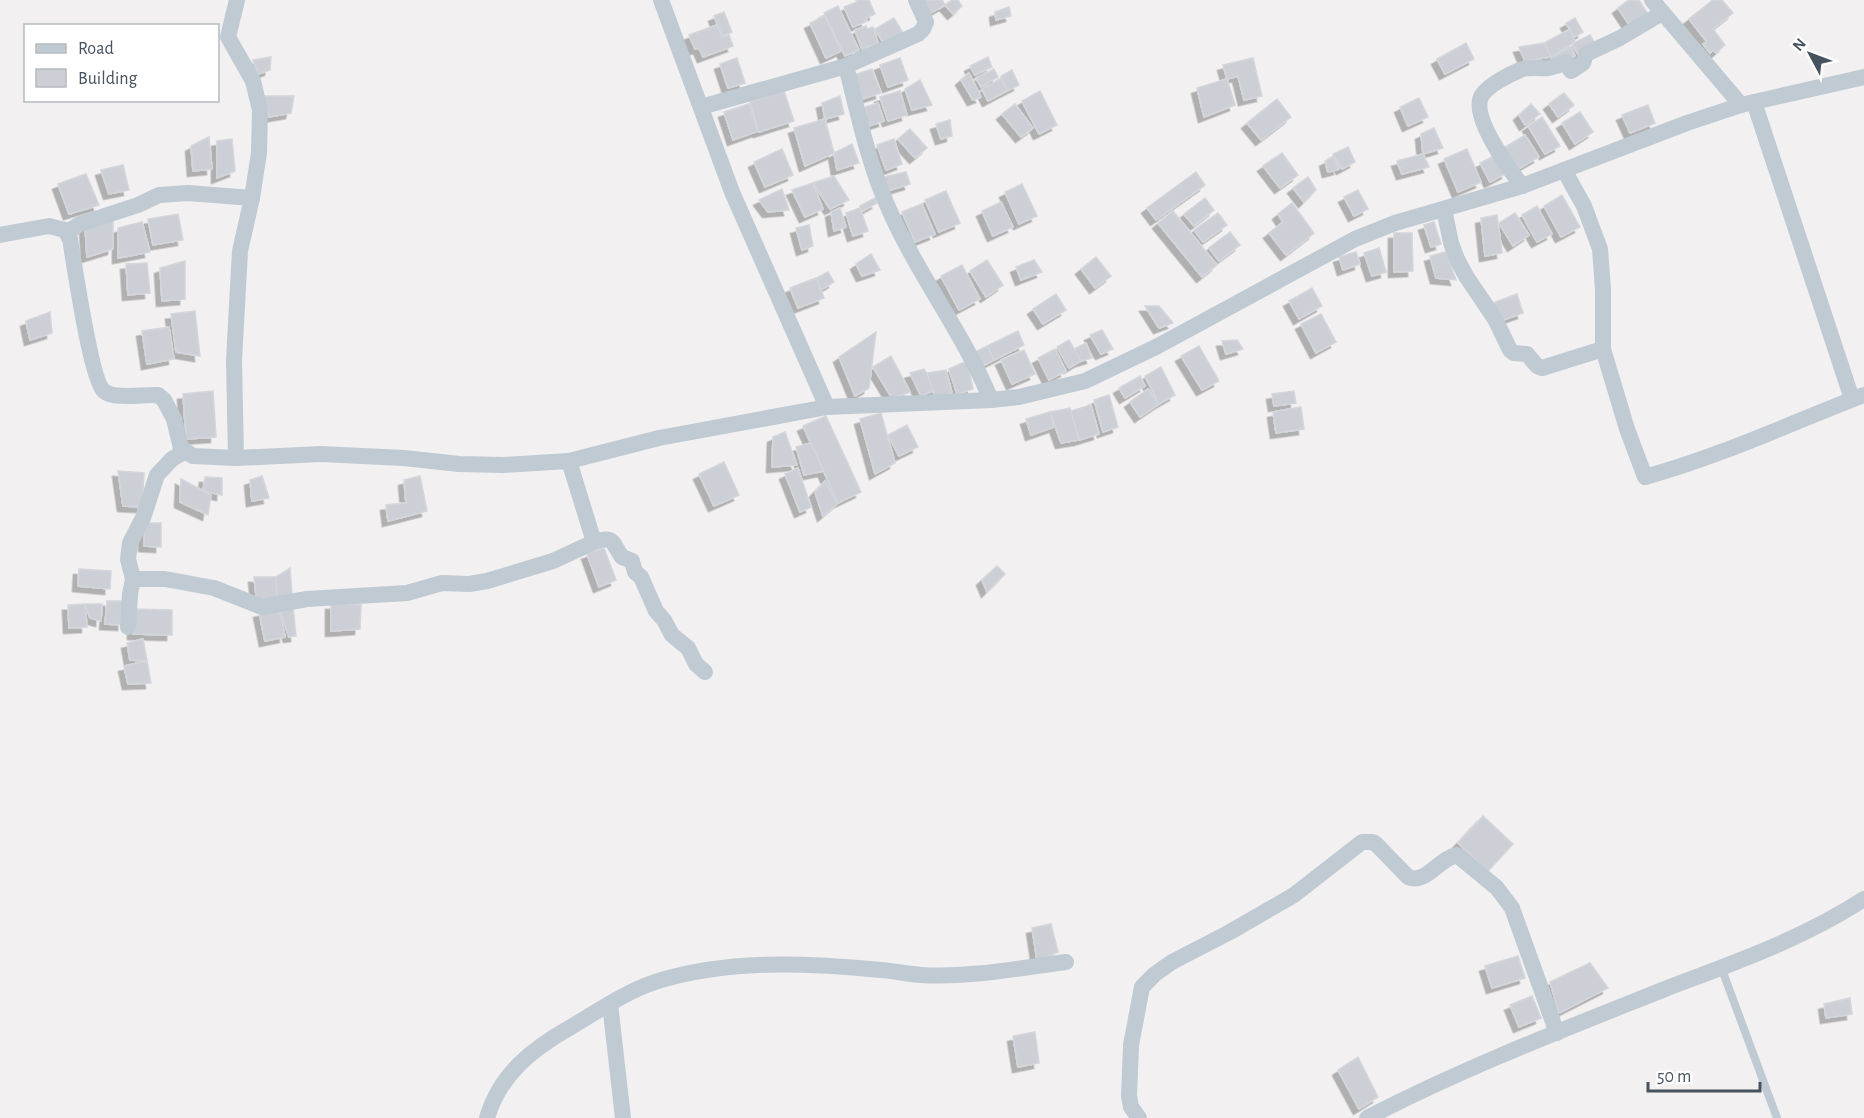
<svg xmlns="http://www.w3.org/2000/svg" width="1864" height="1118" font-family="'Alegreya Sans',sans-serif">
	<defs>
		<filter id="shadow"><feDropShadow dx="-5.5" dy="5.5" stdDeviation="0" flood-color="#0004"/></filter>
	</defs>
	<rect width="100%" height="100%" fill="#f2f0f0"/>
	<!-- building -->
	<g fill="#cccfd5" stroke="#d4d6dc" stroke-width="1.5" filter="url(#shadow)">
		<polygon points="856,0 869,0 875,14 866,18 867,21 853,27 844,7 857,2"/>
		<polygon points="919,0 942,0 945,5 927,15"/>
		<polygon points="952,0 958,0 962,6 953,14 945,5"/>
		<polygon points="1629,0 1639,0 1648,14 1630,26 1618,8"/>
		<polygon points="1713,0 1722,0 1733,13 1713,29 1725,45 1716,53 1713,50 1710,53 1703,44 1707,42 1689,19"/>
		<polygon points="838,6 859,50 845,56 824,13"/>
		<polygon points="1009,7 1011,16 996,20 995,12"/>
		<polygon points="724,12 732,32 722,36 714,16"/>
		<polygon points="825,16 841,51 826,58 810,23"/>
		<polygon points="894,18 903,33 884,44 875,29"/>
		<polygon points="1575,18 1583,32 1574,37 1566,23"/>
		<polygon points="717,25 722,37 729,35 733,46 703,57 699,48 695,49 689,35"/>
		<polygon points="866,26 867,29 873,27 878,43 862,49 855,30"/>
		<polygon points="1570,29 1575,42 1551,57 1544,43"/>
		<polygon points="1590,35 1597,47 1579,56 1572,44"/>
		<polygon points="1466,43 1474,59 1445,74 1437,59"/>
		<polygon points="1544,43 1551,57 1525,61 1519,47"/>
		<polygon points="1571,47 1575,56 1556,66 1551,57"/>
		<polygon points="271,57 270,70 258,74 253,60"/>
		<polygon points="988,57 992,67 975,75 970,66"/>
		<polygon points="737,58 745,83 728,88 720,64"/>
		<polygon points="900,58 908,80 888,87 880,65"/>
		<polygon points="1253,58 1262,96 1244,100 1238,76 1227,79 1223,65"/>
		<polygon points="872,69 881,93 859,100 851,76"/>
		<polygon points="994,69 998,77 981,87 976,78"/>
		<polygon points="1012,70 1019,85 1007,91 1001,76"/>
		<polygon points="969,73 981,97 973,100 961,80"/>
		<polygon points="1001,79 1007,91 988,101 982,89"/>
		<polygon points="1227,79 1235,105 1204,117 1197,88"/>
		<polygon points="920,80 932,105 912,110 905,89"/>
		<polygon points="784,91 794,121 759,132 750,102"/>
		<polygon points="900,91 907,115 888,121 880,97"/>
		<polygon points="1040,91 1057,125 1039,134 1022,101"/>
		<polygon points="1564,93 1574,105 1558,117 1549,104"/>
		<polygon points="264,96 294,96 291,113 269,117"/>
		<polygon points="840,96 844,114 825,119 822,103"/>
		<polygon points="1419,98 1428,117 1408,126 1400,107"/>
		<polygon points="1277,99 1291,117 1261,140 1247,123"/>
		<polygon points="878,103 884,121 868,126 862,108"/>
		<polygon points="749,104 758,131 733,140 724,112"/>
		<polygon points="1015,104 1033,128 1021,137 1002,114"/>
		<polygon points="1531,104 1540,114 1525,125 1519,115"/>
		<polygon points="1648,105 1655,123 1630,133 1622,115"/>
		<polygon points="1580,112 1593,132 1575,144 1562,123"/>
		<polygon points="1542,117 1560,146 1545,154 1528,126"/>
		<polygon points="825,119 834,153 805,166 794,128"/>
		<polygon points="950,120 952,136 941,139 936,124"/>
		<polygon points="1434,128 1443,148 1423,154 1421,134"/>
		<polygon points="910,129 927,148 915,158 898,139"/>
		<polygon points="1525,135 1539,157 1515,171 1502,149"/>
		<polygon points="209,137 212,169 193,171 191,146"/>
		<polygon points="232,139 235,171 217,178 217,141"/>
		<polygon points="894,139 902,164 886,170 877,145"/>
		<polygon points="852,144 859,163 837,170 834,153"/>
		<polygon points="1348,147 1355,162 1342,169 1333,154"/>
		<polygon points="782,149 793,175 765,187 754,162"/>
		<polygon points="1467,149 1481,182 1458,192 1444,159"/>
		<polygon points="1282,153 1298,175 1280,188 1263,166"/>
		<polygon points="1423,154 1429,167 1402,174 1397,161"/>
		<polygon points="1498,154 1507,173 1490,182 1480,163"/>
		<polygon points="1334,156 1339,169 1328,172 1325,161"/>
		<polygon points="123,165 129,190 109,194 101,170"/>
		<polygon points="906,172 910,184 887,191 884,177"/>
		<polygon points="1196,172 1205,185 1156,220 1147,208"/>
		<polygon points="86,174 99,205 69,214 58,184"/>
		<polygon points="834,176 849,200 830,209 813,183"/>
		<polygon points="1308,177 1316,190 1304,202 1293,188"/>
		<polygon points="813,183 823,209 805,217 792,190"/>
		<polygon points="1022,184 1037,216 1019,224 1005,192"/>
		<polygon points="782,189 789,210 768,212 759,200"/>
		<polygon points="1358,190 1368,209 1354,216 1344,197"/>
		<polygon points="946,191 960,223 939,232 925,200"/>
		<polygon points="1562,195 1580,227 1561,237 1544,206"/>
		<polygon points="875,198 877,203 861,212 860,206"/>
		<polygon points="1205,198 1214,210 1194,226 1184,214"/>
		<polygon points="1001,202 1013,227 993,236 982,211"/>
		<polygon points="1292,203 1314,233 1286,255 1269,233 1283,222 1278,214"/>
		<polygon points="922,204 935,234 915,242 902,212"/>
		<polygon points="1537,206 1552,234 1537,242 1522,215"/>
		<polygon points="840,208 846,227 834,231 831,212"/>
		<polygon points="860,208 868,231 853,236 846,213"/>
		<polygon points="1173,211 1217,265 1202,277 1158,223"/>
		<polygon points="1218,213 1227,225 1203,242 1194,230"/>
		<polygon points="1515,213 1529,235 1513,246 1499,223"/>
		<polygon points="178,214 183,240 153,245 148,219"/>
		<polygon points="1497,215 1502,253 1485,256 1481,218"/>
		<polygon points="113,219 113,249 87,257 85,225"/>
		<polygon points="142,222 150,252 118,258 118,228"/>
		<polygon points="1434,222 1441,244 1431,247 1424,225"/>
		<polygon points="809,225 813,246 802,250 796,228"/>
		<polygon points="1230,232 1240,245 1219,261 1209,248"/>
		<polygon points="1394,233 1412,233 1413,271 1394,272"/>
		<polygon points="1379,248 1386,272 1372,276 1364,253"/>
		<polygon points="1356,252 1360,264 1343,270 1339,257"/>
		<polygon points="1446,252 1456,280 1436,278 1430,256"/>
		<polygon points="871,254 880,270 862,276 856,264"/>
		<polygon points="1096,257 1111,276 1095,288 1081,269"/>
		<polygon points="987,260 1003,285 986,297 970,271"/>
		<polygon points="1034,260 1042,272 1021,280 1016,267"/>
		<polygon points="185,261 185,299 162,301 160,268"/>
		<polygon points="147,263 150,293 128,295 126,264"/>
		<polygon points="962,265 980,299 959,310 941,276"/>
		<polygon points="828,272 834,282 821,290 816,278"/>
		<polygon points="816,278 824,298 798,308 790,288"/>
		<polygon points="1312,288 1322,306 1299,319 1289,301"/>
		<polygon points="1056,294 1066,310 1043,324 1033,309"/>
		<polygon points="1517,294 1523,313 1500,321 1493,303"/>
		<polygon points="1145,306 1159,306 1173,323 1159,328"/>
		<polygon points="195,311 200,356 176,352 171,314"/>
		<polygon points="50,312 52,333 30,340 26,321"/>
		<polygon points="1321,314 1336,342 1316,353 1301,324"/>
		<polygon points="169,327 174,359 147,364 142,331"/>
		<polygon points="1102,330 1113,349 1101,354 1090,335"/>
		<polygon points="1018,331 1024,345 994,360 987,346"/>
		<polygon points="876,332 869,388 855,396 839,357"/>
		<polygon points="1069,340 1081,361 1069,368 1057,347"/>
		<polygon points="1237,340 1243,349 1226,354 1222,341"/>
		<polygon points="1086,343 1092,358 1081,361 1074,349"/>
		<polygon points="987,346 994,360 979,368 971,354"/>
		<polygon points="1199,346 1219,381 1202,390 1181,356"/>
		<polygon points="1055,349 1066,371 1049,380 1038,358"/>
		<polygon points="1024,350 1035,374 1012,384 1001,360"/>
		<polygon points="891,356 910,392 892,398 873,367"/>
		<polygon points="967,361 973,389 957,394 949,369"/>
		<polygon points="1161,367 1175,395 1159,404 1145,376"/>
		<polygon points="924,369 937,389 921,396 910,373"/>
		<polygon points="946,370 952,393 935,397 927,373"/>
		<polygon points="1140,376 1145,386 1125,398 1119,388"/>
		<polygon points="1148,389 1159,404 1140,417 1130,402"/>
		<polygon points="213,391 216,437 186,439 183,394"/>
		<polygon points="1294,391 1296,403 1274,406 1272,394"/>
		<polygon points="1109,395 1118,427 1103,432 1094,400"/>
		<polygon points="1091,405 1099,434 1079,440 1071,411"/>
		<polygon points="1301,407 1304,429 1276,433 1273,412"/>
		<polygon points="1070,408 1079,440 1061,443 1050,412"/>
		<polygon points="1050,412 1054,427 1031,435 1026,419"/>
		<polygon points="881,413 895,463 875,474 860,419"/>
		<polygon points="826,416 861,492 838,503 803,426"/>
		<polygon points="907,425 918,447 899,456 888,435"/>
		<polygon points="785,432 797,465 772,467 773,437"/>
		<polygon points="811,443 824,471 804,475 796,447"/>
		<polygon points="724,462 739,495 714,506 699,474"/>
		<polygon points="798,468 811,507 800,512 785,474"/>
		<polygon points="118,471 144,473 142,507 123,506"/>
		<polygon points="262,476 269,498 252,501 250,480"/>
		<polygon points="420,476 427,511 388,521 386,505 406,503 404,480"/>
		<polygon points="205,477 222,478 222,495 203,491"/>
		<polygon points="181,479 211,495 208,515 180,502"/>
		<polygon points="825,481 837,504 823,516 815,492"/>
		<polygon points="145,523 161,523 161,547 144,546"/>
		<polygon points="604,548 616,580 599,587 587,554"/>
		<polygon points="997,566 1005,574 987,592 982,580"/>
		<polygon points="290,568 292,594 277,598 276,577"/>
		<polygon points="79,569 111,571 110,589 78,586"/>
		<polygon points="254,577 276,577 276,599 257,604"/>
		<polygon points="107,601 123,601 123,625 105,624"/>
		<polygon points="85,604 87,627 69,628 68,605"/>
		<polygon points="85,604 102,604 101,621 90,618"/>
		<polygon points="331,604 361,605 360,629 331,631"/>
		<polygon points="293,607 296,636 289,637 279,608"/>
		<polygon points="279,608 285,637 265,641 259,612"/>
		<polygon points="133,609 172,610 172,635 133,634"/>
		<polygon points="143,639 147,661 130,660 127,643"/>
		<polygon points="147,661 151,683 128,684 124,666"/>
		<polygon points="1483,816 1513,844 1488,871 1458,843"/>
		<polygon points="1051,924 1058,952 1037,960 1032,928"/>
		<polygon points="1518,956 1525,978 1492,988 1485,966"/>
		<polygon points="1590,963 1608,988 1559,1013 1550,982"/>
		<polygon points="1532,996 1541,1018 1519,1027 1510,1005"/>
		<polygon points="1850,998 1852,1014 1826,1018 1824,1004"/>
		<polygon points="1035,1032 1039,1063 1018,1067 1013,1036"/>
		<polygon points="1358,1057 1378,1097 1359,1109 1338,1070"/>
	</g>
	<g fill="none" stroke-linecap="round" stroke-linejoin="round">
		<!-- lane -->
		<polyline stroke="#c0cad2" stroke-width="8" points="1721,967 1777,1118"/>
		<!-- street -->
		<g stroke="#c0cad2" stroke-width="16">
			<polyline points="661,0 732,192 827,407"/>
			<polyline points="1652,0 1741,105"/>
			<path d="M 846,66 C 858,113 868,162 888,207 C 917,274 963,332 991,400"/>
			<polyline points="1754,102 1852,399"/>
			<polyline points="701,107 846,66 918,34 923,29 926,22 916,0"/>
			<path d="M 1564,170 L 1584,206 L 1600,249 L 1603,289 L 1603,349 L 1627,429 L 1645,477 C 1721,456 1791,423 1864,395"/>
			<path d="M 1522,186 C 1510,170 1469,115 1482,95 C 1489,85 1508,75 1520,70 C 1529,66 1538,69 1548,68 C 1554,67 1560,65 1566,62 L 1571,71 L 1583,63 L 1586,54 L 1620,38 L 1662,13"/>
			<polyline points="1444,209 1451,243 1457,259 1466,276 1495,319 1510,350 1514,353 1527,354 1537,366 1542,368 1603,349"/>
			<polyline points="67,232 80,224 138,205 159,195 188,193 252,198"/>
			<path d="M 0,235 L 49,226 L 65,230 L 70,239 C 74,262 91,381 104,391 C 114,400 145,394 158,395 L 164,400 L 174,419 L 181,448 L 193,456 L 236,458 L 321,454 L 404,458 L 459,464 L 503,465 L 569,461 L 659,438 L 827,407 L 991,400 L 1019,397 L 1085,381 L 1156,347 L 1355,239 L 1395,223 L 1522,186 L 1687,123 L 1741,105 L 1864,77"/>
			<polyline points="236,458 234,360 240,251 252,198 259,153 260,110 253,81 228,37 237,0"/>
			<path d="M 594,542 C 615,535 611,542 622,557 L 632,561 L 635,572 L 641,577 L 656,611 L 664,620 L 672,635 L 688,648 L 696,664 L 705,672"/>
			<polyline points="133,579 165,579 214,588 262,607 307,599 407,593 442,583 469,584 487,581 553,561 594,542 569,461"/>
			<polyline points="128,627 130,594 133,579 128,559 130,543 143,518 157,475 172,459 184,452"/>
			<polyline points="610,1004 623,1118"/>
			<path d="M 487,1118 C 500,1074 532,1049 571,1027 C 598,1011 625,992 655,982 C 728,959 805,963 881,970 C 894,971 908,974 921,975 C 969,978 1019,968 1066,962"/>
			<path d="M 1139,1118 L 1131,1107 L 1129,1096 L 1131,1045 L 1142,987 L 1155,974 L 1172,962 L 1230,932 L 1294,895 L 1362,842 L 1373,842 L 1377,845 L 1408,877 C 1426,885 1439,858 1457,855 L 1497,888 L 1512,908 L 1557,1033"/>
			<path d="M 1367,1118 C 1463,1068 1565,1029 1665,989 C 1733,963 1803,939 1864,899"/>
		</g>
	</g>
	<!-- legend -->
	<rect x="24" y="24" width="195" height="78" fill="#ffffff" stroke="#b5babf" stroke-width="1.5"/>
	<rect x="36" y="44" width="30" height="9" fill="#c0cad2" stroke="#b5babf" stroke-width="1.5"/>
	<text x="78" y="54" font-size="18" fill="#47535f">Road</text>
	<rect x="36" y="69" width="30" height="18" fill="#cccfd5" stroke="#b5babf" stroke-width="1.5"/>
	<text x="78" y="84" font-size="18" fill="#47535f">Building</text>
	<!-- north arrow -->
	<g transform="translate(1810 54) rotate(311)" stroke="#ffffff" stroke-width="4.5" paint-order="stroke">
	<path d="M0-4.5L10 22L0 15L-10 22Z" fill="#47535f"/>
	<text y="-9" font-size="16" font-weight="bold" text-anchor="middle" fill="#47535f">N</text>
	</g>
	<!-- scale -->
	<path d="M1648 1082v9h112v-9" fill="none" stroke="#47535f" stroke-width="3"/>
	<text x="1657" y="1082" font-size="18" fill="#47535f" stroke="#ffffff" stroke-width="4.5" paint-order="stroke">50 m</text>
</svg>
